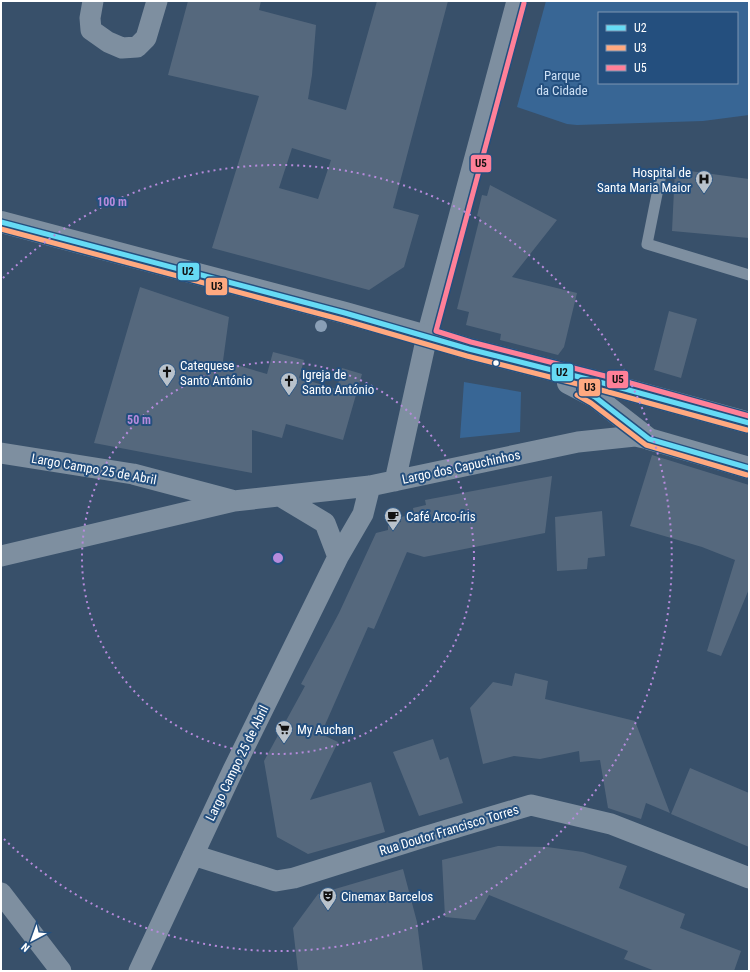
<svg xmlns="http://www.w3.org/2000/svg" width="750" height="972" viewBox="0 0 750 972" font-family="'Roboto Condensed',sans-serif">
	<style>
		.green { fill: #386695; fill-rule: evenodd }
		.building { fill: #55687d; fill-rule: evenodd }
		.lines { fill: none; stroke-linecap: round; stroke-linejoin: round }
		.service { stroke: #7e8fa0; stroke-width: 11 }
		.minor { stroke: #7e8fa0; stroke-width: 21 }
		.tertiary { stroke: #7e8fa0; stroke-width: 22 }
		.bus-1-casing { stroke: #244f7e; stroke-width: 8 }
		.bus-2-casing { stroke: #244f7e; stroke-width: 8 }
		.bus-3-casing { stroke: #244f7e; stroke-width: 8 }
		.bus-1 { stroke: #66dbf5; stroke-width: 5 }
		.bus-2 { stroke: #ffa980; stroke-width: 5 }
		.bus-3 { stroke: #ff8098; stroke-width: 5 }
		.tree { fill: #8a9fb6 }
		.ring { fill: none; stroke: #b68bdc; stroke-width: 2; stroke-dasharray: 2 4 }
		.bus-dot { fill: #fff; stroke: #244f7e; stroke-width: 1.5 }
		.labels { text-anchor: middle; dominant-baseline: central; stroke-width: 4; stroke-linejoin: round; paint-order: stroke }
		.park-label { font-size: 13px; fill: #cde0f5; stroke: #244f7e }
		.poi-label { font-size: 13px; fill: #fff; stroke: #244f7e; text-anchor: start }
		.street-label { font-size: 13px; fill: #fff; stroke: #244f7e }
		.centre { fill: #b68bdc; stroke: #244f7e; stroke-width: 2 }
		.ring-label { font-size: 12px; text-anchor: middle; font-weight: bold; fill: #b68bdc; stroke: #244f7e; stroke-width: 4; stroke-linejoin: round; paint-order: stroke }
		.line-badge { stroke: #244f7e; stroke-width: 1.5 }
		.pale-badge-label { font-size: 11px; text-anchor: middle; font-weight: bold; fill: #111 }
	</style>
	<rect width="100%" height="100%" fill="#38506a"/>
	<path class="green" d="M 546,1 L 749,1 L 749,115 L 703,121 L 577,125 L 567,124 L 517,107 ZM 599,13 L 737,13 L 737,83 L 599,83 Z
		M 464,382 L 521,392 L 520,432 L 460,438 Z"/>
	<path class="building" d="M 188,1 L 261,1 L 259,10 L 316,25 L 312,75 L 308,99 L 346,110 L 377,1 L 448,1 L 393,208 L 419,215 L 404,267 L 369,290 L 212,248 L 259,96 L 168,75 ZM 292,148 L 331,160 L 318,199 L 279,188 Z
		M 675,169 L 749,179 L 749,238 L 672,231 Z
		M 490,185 L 557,220 L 512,277 L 577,293 L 564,347 L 558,355 L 500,340 L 501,334 L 466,325 L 469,312 L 457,309 L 480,217 L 477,216 L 482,195 L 487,196 Z
		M 140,287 L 229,317 L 223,361 L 267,374 L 273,352 L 304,360 L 299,378 L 337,389 L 342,368 L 362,374 L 343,440 L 286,424 L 282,438 L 252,430 L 252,473 L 94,443 Z
		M 669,311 L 697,319 L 681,378 L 654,370 Z
		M 652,455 L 749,485 L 749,589 L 721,656 L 707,651 L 735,560 L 702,547 L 630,526 Z
		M 552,476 L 545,533 L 424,557 L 407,552 L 374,629 L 368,627 L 321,734 L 338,742 L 310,800 L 371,782 L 385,832 L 308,854 L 277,837 L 264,761 L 305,686 L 301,684 L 339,613 L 376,533 L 388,530 L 388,526 L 401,522 L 401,517 L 414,514 L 413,508 L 426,505 L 425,500 Z
		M 602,511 L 605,556 L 588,558 L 587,569 L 557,571 L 555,517 Z
		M 515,673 L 548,681 L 545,699 L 635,721 L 670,813 L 646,803 L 641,819 L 608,808 L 600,760 L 580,762 L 579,751 L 540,759 L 514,756 L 483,764 L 470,708 L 493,682 L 512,686 Z
		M 433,739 L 440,760 L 448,757 L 463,803 L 419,816 L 393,752 Z
		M 690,768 L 749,793 L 749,847 L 671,814 Z
		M 498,846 L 547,847 L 583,852 L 627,866 L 619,888 L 685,914 L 680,928 L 741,951 L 734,971 L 655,971 L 624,959 L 628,951 L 489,895 L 475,920 L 445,917 L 442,860 Z
		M 403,869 L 417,922 L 423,971 L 298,971 L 293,928 L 318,894 Z"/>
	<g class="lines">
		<path class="service" d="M 660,179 L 647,244 L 749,275"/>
		<path class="minor" d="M 93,1 L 90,18 L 91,30 L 108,42 L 122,48 L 137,47 L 146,38 L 157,1
			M 1,453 L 133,474 L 231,500
			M 395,481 L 427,336 L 517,1
			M 280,496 L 325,523 L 338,557
			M 1,556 L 234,501 L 370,486 L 578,442 L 635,436 L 649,439
			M 193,855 L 276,881 L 294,878 L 424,837 L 531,805 L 611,824 L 749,878
			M 1,893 L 61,971
			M 139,971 L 233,770 L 338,557 L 363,514 L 370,486"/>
		<path class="tertiary" d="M 1,222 L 345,313 L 427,336 L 469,349 L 603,383 L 749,423
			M 568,383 L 595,397 L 649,439 L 749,468"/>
		<g class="bus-1-casing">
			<path id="bus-1" d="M 1,222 L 345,313 L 469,349 L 603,383 L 749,423
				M 580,389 L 595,397 L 649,439 L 749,468"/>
		</g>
		<g class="bus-2-casing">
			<path id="bus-2" d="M 1,229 L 343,320 L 467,356 L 601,390 L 747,430
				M 577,395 L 591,403 L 646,445 L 747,475"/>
		</g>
		<g class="bus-3-casing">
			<path id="bus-3" d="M 524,3 L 436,331 L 471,342 L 605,376 L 749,416"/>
		</g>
		<use href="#bus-1" class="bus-1"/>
		<use href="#bus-2" class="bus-2"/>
		<use href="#bus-3" class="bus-3"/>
	</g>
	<circle class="tree" cx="321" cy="326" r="6"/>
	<g class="ring">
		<circle cx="278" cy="558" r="196"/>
		<path d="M3 278A393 393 0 1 1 3 838"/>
	</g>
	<defs>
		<g id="hospital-pin" transform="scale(0.9)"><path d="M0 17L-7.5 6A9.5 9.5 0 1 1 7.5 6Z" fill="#b9c2cb" stroke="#244f7e"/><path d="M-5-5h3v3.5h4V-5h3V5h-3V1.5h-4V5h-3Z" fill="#111"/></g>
		<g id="church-pin" transform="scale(0.9)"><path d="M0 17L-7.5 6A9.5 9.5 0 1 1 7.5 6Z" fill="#b9c2cb" stroke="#244f7e"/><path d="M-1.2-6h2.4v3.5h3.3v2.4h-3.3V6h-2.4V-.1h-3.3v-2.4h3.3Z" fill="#111"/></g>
		<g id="cafe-pin" transform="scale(0.9)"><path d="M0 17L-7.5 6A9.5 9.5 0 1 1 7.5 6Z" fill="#b9c2cb" stroke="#244f7e"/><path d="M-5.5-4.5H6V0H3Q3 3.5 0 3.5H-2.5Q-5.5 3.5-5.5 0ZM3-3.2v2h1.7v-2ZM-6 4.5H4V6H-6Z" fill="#111"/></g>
		<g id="supermarket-pin" transform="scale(0.9)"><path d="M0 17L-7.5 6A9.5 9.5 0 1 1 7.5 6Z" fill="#b9c2cb" stroke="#244f7e"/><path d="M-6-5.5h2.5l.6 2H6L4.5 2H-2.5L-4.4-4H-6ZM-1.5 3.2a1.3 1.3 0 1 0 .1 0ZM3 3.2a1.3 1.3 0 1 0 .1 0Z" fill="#111"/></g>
		<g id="theatre-pin" transform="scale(0.9)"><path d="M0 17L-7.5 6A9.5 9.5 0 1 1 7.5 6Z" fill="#b9c2cb" stroke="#244f7e"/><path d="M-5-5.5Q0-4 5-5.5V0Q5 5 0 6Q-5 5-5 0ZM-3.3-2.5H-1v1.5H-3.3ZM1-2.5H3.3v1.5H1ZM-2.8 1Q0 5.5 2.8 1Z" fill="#111"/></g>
	</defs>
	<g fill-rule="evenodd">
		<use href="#hospital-pin" x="704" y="179"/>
		<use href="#church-pin" x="167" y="372"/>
		<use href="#church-pin" x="289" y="381"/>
		<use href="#cafe-pin" x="393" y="516"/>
		<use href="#supermarket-pin" x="284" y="729"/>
		<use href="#theatre-pin" x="328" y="896"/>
	</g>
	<circle class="bus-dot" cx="496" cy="363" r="3.5"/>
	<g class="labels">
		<g class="park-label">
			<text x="562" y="75">Parque<tspan x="562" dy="15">da Cidade</tspan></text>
		</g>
		<g class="poi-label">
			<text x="691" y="172" text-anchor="end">Hospital de<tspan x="691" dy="15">Santa Maria Maior</tspan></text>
			<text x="180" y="365">Catequese<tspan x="180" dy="15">Santo António</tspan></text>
			<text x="302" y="374">Igreja de<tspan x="302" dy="15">Santo António</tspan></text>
			<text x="406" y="516">Café Arco-íris</text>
			<text x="297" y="729">My Auchan</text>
			<text x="341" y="896">Cinemax Barcelos</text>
		</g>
		<g class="street-label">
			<text transform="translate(461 467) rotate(-12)">Largo dos Capuchinhos</text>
			<text transform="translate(94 469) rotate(10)">Largo Campo 25 de Abril</text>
			<text transform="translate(237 763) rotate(-64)">Largo Campo 25 de Abril</text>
			<text transform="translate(449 830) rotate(-17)">Rua Doutor Francisco Torres</text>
		</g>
	</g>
	<circle cx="278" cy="558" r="6" class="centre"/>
	<g class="ring-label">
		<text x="112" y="206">100 m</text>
		<text x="139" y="424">50 m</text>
	</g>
	<g class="line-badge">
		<rect x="470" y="154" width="22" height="19" rx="4" fill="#ff8098"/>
		<rect x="177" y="262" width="23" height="19" rx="4" fill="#66dbf5"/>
		<rect x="205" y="277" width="23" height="19" rx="4" fill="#ffa980"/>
		<rect x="551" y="363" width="23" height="19" rx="4" fill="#66dbf5"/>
		<rect x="606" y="370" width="23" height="19" rx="4" fill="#ff8098"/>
		<rect x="578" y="378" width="23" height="19" rx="4" fill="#ffa980"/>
	</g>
	<g class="pale-badge-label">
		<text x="481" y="167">U5</text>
		<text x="188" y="275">U2</text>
		<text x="217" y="290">U3</text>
		<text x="562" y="376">U2</text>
		<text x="618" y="383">U5</text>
		<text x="590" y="391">U3</text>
	</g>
	<rect width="750" height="972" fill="none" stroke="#ffffff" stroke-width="4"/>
	<rect x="598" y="12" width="140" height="72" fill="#244f7e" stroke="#7c95b2"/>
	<rect x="606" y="25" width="20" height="6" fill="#66dbf5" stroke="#7c95b2"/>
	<text x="634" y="32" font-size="12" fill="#ffffff">U2</text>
	<rect x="606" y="45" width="20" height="6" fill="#ffa980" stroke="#7c95b2"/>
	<text x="634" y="52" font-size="12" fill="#ffffff">U3</text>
	<rect x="606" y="65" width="20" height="6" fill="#ff8098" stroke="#7c95b2"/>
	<text x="634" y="72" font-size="12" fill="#ffffff">U5</text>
	<g transform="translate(32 940) rotate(221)" stroke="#244f7e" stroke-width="3" paint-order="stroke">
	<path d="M0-3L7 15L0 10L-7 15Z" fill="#ffffff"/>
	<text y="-6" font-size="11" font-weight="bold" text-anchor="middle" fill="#ffffff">N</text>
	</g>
</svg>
